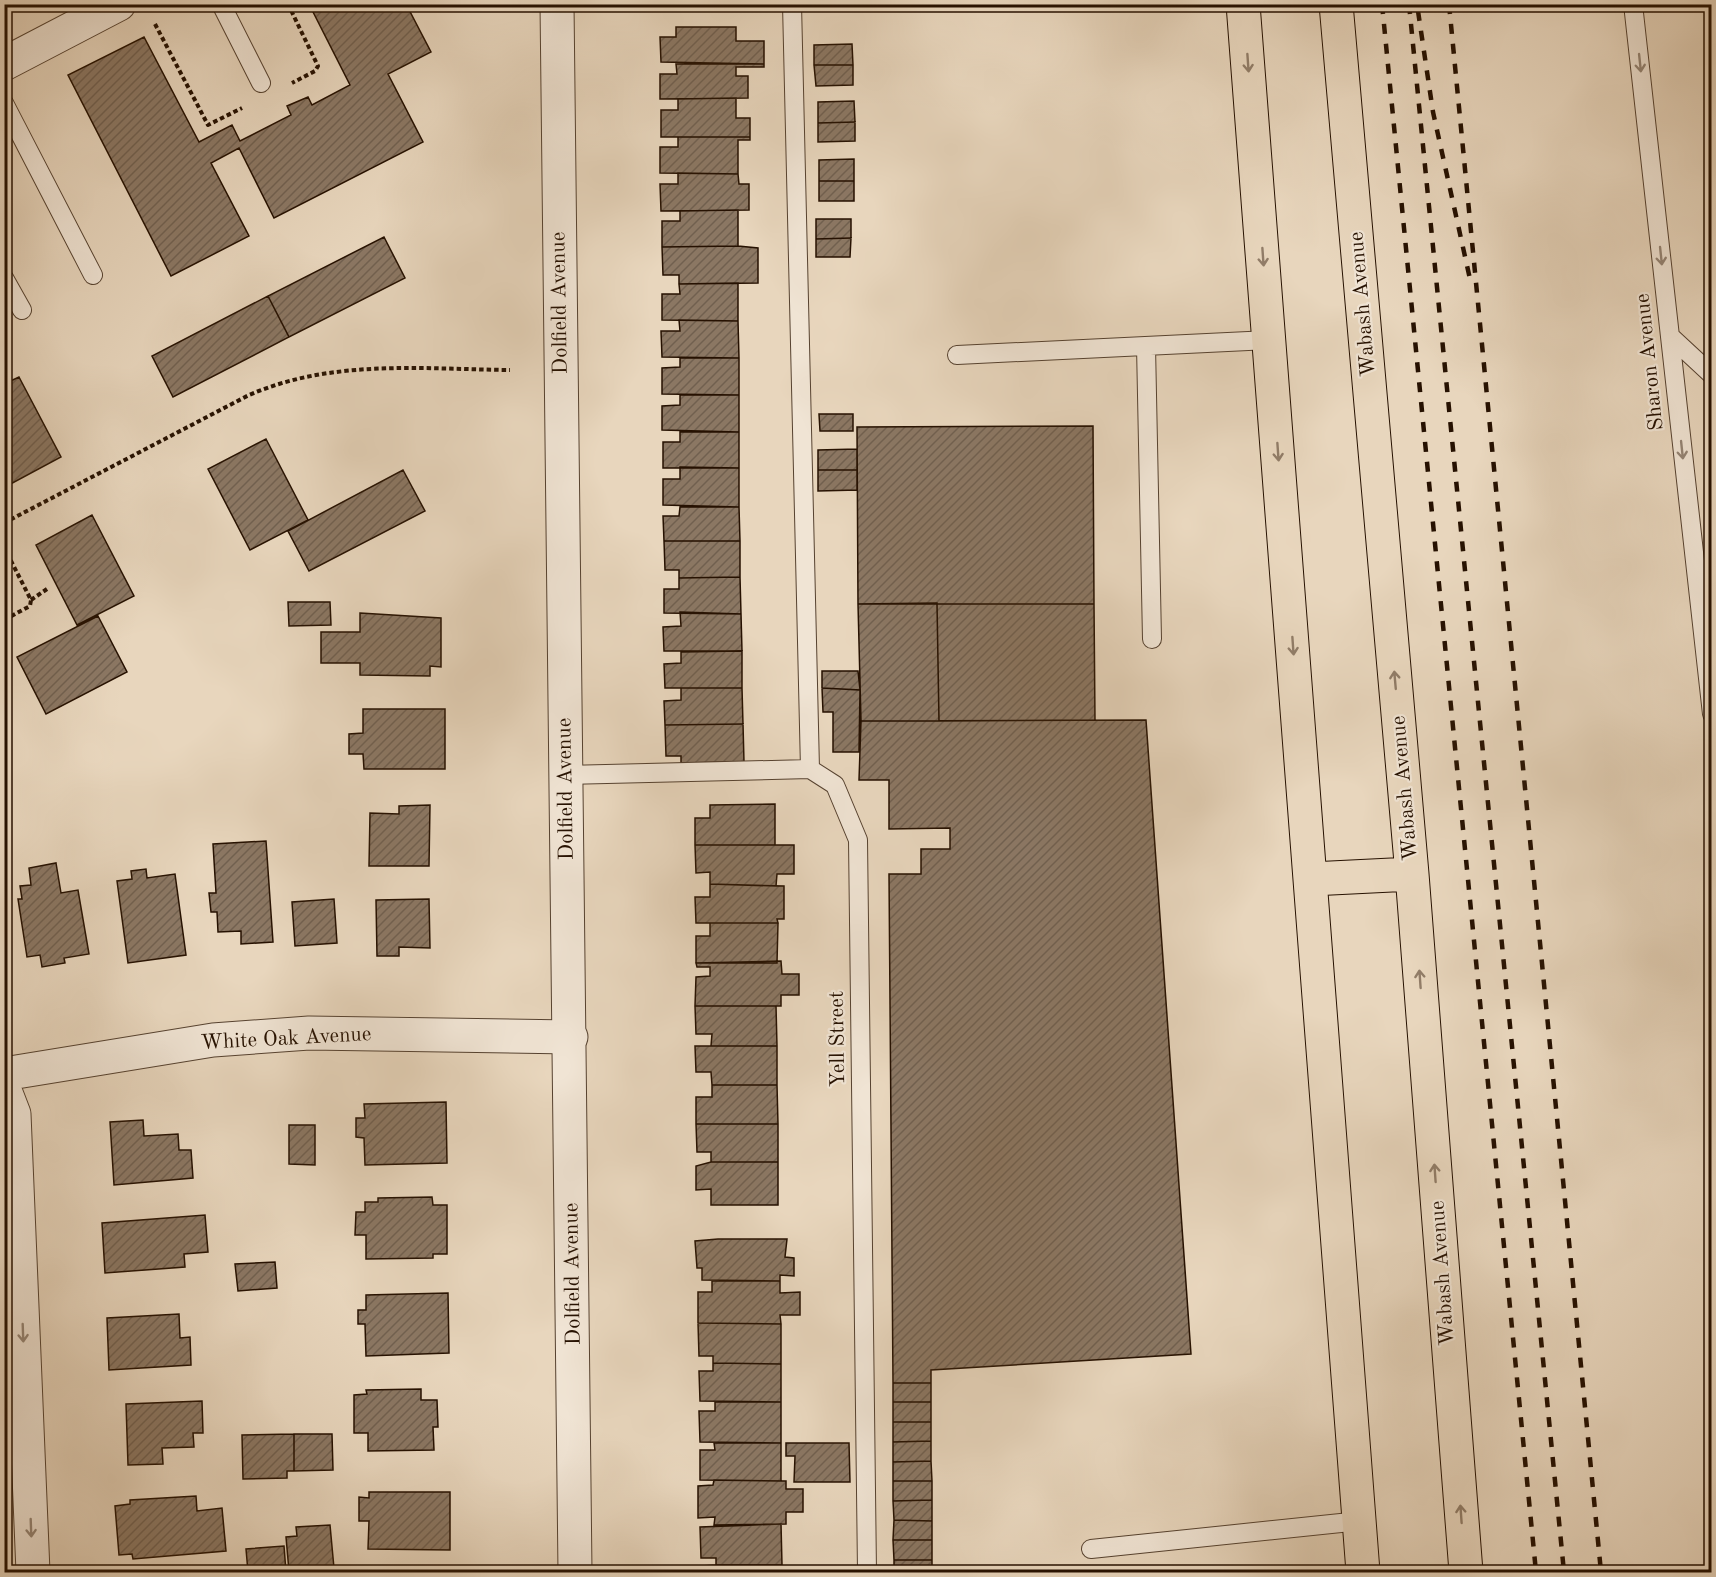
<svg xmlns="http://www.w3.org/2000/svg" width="1716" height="1577" viewBox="0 0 1716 1577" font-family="'Old Standard TT',serif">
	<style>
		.building { fill: url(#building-hatch); stroke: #261101; stroke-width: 1.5 }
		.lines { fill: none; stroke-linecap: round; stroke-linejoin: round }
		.service-casing { stroke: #564230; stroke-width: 20 }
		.minor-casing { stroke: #564230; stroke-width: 35 }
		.tertiary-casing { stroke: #564230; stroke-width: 35 }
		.primary-casing { stroke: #261101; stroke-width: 35 }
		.path { stroke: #261101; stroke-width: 4; stroke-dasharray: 4.5 3; stroke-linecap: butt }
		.service { stroke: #f0e4d4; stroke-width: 18 }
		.minor { stroke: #f0e4d4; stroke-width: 33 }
		.tertiary { stroke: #f0e4d4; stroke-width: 33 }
		.primary { stroke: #e8d6bd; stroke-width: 33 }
		.rail { stroke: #261101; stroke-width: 4.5; stroke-dasharray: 10 10; stroke-linecap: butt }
		.oneway { stroke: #917d68 }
		.oneway2 { stroke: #958575 }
		.labels { text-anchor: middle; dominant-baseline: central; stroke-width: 4.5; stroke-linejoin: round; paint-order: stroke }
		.street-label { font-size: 21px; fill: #261101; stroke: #f0e4d4 }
	</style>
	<defs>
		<pattern id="building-hatch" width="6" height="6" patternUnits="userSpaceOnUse" patternTransform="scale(1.5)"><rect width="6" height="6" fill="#8b7763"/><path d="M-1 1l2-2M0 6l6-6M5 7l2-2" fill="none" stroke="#71604f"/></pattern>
	</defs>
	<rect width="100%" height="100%" fill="#e8d6bd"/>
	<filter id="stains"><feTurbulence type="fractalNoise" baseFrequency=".00333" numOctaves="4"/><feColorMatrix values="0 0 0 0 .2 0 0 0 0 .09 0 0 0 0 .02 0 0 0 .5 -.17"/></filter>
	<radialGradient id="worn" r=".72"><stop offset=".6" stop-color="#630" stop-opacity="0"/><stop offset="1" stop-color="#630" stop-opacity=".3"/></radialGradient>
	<path class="building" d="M 309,4 L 406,4 L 431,52 L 388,74 L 423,142 L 274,218 L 239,148 L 211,163 L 249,236 L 171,276 L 68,75 L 144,37 L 199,142 L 232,125 L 240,141 L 291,115 L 287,106 L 308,97 L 312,105 L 350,85 Z
		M 676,27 L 736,27 L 736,41 L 764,41 L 764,64 L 661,62 L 660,37 L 676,37 Z
		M 852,44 L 853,65 L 814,65 L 814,45 Z
		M 676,64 L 764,64 L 764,67 L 736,67 L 736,76 L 748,76 L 748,98 L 660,99 L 660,74 L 677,74 Z
		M 814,65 L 853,65 L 853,85 L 816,86 Z
		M 736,98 L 736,118 L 750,118 L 750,137 L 661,137 L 661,110 L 678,110 L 678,99 Z
		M 854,101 L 855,122 L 818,123 L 818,102 Z
		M 855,122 L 855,141 L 818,142 L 818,123 Z
		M 678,137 L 750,137 L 750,140 L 738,140 L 738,174 L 660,173 L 660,147 L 678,147 Z
		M 854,159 L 854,181 L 819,181 L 819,160 Z
		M 678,173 L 738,174 L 739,184 L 749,184 L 749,210 L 661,211 L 660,184 L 678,184 Z
		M 819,181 L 854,181 L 854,201 L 819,201 Z
		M 738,210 L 738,246 L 662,247 L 662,221 L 680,221 L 680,211 Z
		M 816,219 L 851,219 L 851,238 L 816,239 Z
		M 384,237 L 405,278 L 289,337 L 268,296 Z
		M 851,238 L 850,257 L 816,257 L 816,239 Z
		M 738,246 L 758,248 L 758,283 L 679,284 L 679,275 L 663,275 L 662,247 Z
		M 738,283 L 738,321 L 662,320 L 662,294 L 680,294 L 679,284 Z
		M 268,296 L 289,337 L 173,397 L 152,356 Z
		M 679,320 L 738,321 L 739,358 L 662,357 L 661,331 L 680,331 Z
		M 680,358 L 739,358 L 739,395 L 662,394 L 662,368 L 680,367 Z
		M 19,377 L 61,457 L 5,487 L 4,384 Z
		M 680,395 L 739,395 L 739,432 L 662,430 L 662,406 L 680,405 Z
		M 819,414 L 853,414 L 853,431 L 820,431 Z
		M 1093,426 L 1094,604 L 858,604 L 857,427 Z
		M 680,432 L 739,432 L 739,468 L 663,468 L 663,442 L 680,442 Z
		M 266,439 L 308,520 L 250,550 L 208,469 Z
		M 857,449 L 857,470 L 818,470 L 818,450 Z
		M 680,467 L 739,468 L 739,507 L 663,505 L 663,479 L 680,479 Z
		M 403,470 L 425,511 L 309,571 L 288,531 Z
		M 818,470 L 857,470 L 857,490 L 818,491 Z
		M 680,507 L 739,507 L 740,541 L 664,541 L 663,516 L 679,516 Z
		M 92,515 L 134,596 L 77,625 L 36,545 Z
		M 664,541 L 740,541 L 740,577 L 679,578 L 679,570 L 665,570 Z
		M 740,577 L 741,614 L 664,613 L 664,589 L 679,589 L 679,578 Z
		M 288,602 L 330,602 L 331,625 L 289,626 Z
		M 937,603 L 939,721 L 861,721 L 858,604 Z
		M 937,604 L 1094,604 L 1095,720 L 939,721 Z
		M 680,612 L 741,614 L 742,651 L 664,651 L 663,627 L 681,626 Z
		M 360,613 L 441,618 L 441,667 L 430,666 L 430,676 L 360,675 L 360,663 L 321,663 L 321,632 L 360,632 Z
		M 98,616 L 127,672 L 46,714 L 17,657 Z
		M 742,651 L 742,688 L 665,688 L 664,664 L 681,663 L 681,652 Z
		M 822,671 L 858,671 L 860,690 L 822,688 Z
		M 681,688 L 742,688 L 743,724 L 665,725 L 664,701 L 681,700 Z
		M 822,688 L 860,690 L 859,752 L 833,752 L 833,712 L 823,712 Z
		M 363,709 L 445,709 L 445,769 L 364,769 L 363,754 L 349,754 L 349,734 L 363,733 Z
		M 1146,720 L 1191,1354 L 931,1370 L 931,1383 L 893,1383 L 889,874 L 921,874 L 921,849 L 950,849 L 950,828 L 889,829 L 889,780 L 859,780 L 861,721 Z
		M 743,724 L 744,762 L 681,763 L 681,756 L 666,756 L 665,725 Z
		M 775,804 L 775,845 L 695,845 L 695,818 L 710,818 L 710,805 Z
		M 430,805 L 429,866 L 369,866 L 370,813 L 399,814 L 399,806 Z
		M 266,841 L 273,942 L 241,944 L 241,931 L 218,932 L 217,912 L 211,912 L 209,893 L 216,893 L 213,844 Z
		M 695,845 L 794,845 L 794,874 L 777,874 L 776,886 L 710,884 L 710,872 L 696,873 Z
		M 56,863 L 61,893 L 78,890 L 89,954 L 64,958 L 65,963 L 42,967 L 40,955 L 27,957 L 18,899 L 22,899 L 20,886 L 31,885 L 29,868 Z
		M 146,869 L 147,878 L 175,874 L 186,955 L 128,963 L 117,881 L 132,879 L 131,871 Z
		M 710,884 L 784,886 L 784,919 L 777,919 L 778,923 L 696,923 L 695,897 L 710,897 Z
		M 334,899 L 337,943 L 295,946 L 292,902 Z
		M 429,899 L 430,948 L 399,947 L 399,956 L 377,956 L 376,900 Z
		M 710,923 L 778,923 L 777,963 L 696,963 L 696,936 L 710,936 Z
		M 781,961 L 782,974 L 799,974 L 799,995 L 781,995 L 781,1006 L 695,1006 L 696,977 L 710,976 L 710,967 L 697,967 L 696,963 Z
		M 695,1006 L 776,1006 L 777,1046 L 711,1046 L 712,1034 L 696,1034 Z
		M 695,1046 L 777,1046 L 777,1085 L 712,1085 L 711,1072 L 696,1072 Z
		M 712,1085 L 777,1085 L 778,1124 L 696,1124 L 696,1097 L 712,1097 Z
		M 446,1102 L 447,1163 L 365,1165 L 364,1138 L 356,1137 L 356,1118 L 365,1118 L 364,1104 Z
		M 143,1120 L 144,1136 L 178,1134 L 179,1150 L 191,1150 L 193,1178 L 114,1185 L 110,1122 Z
		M 696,1124 L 778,1124 L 778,1162 L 711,1162 L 711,1152 L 697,1152 Z
		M 289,1125 L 315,1125 L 315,1165 L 289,1164 Z
		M 711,1162 L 778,1162 L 778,1205 L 711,1205 L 711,1189 L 696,1190 L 696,1166 Z
		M 432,1197 L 433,1205 L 447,1205 L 447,1254 L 433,1254 L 433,1258 L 366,1259 L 366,1235 L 355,1235 L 356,1212 L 365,1212 L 365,1202 L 378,1202 L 378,1198 Z
		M 205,1215 L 208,1252 L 184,1254 L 185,1267 L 105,1273 L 102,1223 Z
		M 718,1239 L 787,1239 L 785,1257 L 794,1258 L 794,1276 L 780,1275 L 780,1281 L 702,1280 L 702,1268 L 697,1268 L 695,1241 Z
		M 275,1262 L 277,1288 L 238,1291 L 235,1264 Z
		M 712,1281 L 780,1281 L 780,1293 L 800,1292 L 800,1315 L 780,1315 L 781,1324 L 698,1323 L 698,1292 L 712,1292 Z
		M 448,1293 L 449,1353 L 366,1356 L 365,1324 L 358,1324 L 358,1310 L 366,1310 L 366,1295 Z
		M 179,1314 L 180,1338 L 190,1337 L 191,1365 L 109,1370 L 107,1318 Z
		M 698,1323 L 781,1324 L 781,1364 L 713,1363 L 713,1356 L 699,1356 Z
		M 713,1363 L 781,1364 L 781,1402 L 700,1401 L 699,1371 L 713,1371 Z
		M 893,1383 L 931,1383 L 931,1402 L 893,1402 Z
		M 421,1389 L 421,1400 L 437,1400 L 438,1427 L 433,1427 L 434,1450 L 368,1451 L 368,1433 L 354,1433 L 354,1395 L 367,1394 L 366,1390 Z
		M 202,1401 L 203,1433 L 193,1433 L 194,1447 L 162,1448 L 163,1464 L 128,1465 L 126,1404 Z
		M 715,1402 L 781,1402 L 781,1443 L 700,1442 L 699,1411 L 715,1411 Z
		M 893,1402 L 931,1402 L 931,1422 L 893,1422 Z
		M 893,1422 L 931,1422 L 931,1441 L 893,1442 Z
		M 294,1434 L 332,1434 L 333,1470 L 294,1471 Z
		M 294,1434 L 294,1471 L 287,1471 L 287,1478 L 243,1479 L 242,1435 Z
		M 931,1441 L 931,1461 L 893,1462 L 893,1442 Z
		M 714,1443 L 781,1443 L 781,1481 L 700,1480 L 700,1450 L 715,1450 Z
		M 786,1443 L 849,1443 L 850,1482 L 794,1482 L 795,1456 L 786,1456 Z
		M 931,1461 L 932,1481 L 893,1481 L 893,1462 Z
		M 714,1480 L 786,1481 L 786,1489 L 803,1489 L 803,1512 L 786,1512 L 786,1524 L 714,1525 L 715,1517 L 698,1518 L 698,1486 L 713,1485 Z
		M 893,1481 L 932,1481 L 932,1500 L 893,1501 Z
		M 369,1492 L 450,1492 L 450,1550 L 368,1549 L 369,1521 L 359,1521 L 359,1497 L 369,1498 Z
		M 196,1496 L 197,1511 L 222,1508 L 226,1551 L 133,1559 L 132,1554 L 119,1555 L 115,1506 L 130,1504 L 130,1500 Z
		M 932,1500 L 932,1521 L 894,1520 L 893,1501 Z
		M 894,1520 L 932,1521 L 932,1540 L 893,1540 Z
		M 781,1524 L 782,1565 L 716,1565 L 716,1558 L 701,1558 L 700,1527 Z
		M 330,1525 L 334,1568 L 289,1571 L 286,1537 L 297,1536 L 296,1527 Z
		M 893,1540 L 932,1540 L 932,1560 L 894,1560 Z
		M 284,1546 L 286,1572 L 248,1572 L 246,1549 Z
		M 894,1560 L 932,1560 L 932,1572 L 894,1572 Z
		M 716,1565 L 782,1565 L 782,1572 L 702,1572 L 702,1566 Z"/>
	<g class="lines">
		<g class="service-casing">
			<path id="service" d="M 221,4 L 261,83
				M 792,4 L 810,769
				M 1633,4 L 1712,714
				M 4,103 L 93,275
				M 4,278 L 22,310
				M 1670,336 L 1712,375
				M 1146,346 L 1152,639
				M 957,355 L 1269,340
				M 565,775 L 810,769 L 835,785 L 858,840 L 867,1572
				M 1091,1549 L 1360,1521"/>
		</g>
		<g class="minor-casing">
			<path id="minor" d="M 4,64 L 119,4
				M 4,1074 L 213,1040 L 309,1033 L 571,1037
				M 4,1088 L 14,1114 L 33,1572"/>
		</g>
		<g class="tertiary-casing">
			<path id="tertiary" d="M 557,4 L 575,1572"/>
		</g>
		<g class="primary-casing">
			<path id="primary" d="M 1243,4 L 1363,1572
				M 1336,4 L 1412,874 L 1466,1572
				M 1311,879 L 1412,874"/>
		</g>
		<path class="path" d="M 288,4 L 318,66 L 315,71 L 292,83
			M 155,24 L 208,125 L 242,108
			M 4,523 L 249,395 C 332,359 421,369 510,370
			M 4,547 L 31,600 L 30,606 L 4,620
			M 31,600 L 47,589"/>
		<use href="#service" class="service"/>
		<use href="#minor" class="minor"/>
		<use href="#tertiary" class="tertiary"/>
		<use href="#primary" class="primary"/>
		<path class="rail" d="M 1382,4 L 1536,1572
			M 1409,4 L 1564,1572
			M 1449,4 L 1601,1572
			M 1418,11 L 1433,112 L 1470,279"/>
	</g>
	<defs><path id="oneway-shaft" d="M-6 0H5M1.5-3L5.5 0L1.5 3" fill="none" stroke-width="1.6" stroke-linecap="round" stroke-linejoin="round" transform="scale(1.5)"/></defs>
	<g class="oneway">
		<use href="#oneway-shaft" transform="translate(1248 63) rotate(86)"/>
		<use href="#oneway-shaft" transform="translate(1263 257) rotate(86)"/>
		<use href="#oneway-shaft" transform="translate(1278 452) rotate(86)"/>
		<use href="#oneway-shaft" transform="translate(1293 646) rotate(86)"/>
		<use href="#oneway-shaft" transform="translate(1395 680) rotate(-95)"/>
		<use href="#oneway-shaft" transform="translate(1420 979) rotate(-94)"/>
		<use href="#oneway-shaft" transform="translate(1435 1173) rotate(-94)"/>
		<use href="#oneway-shaft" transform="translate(1461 1514) rotate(-94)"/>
	</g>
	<g class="oneway2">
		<use href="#oneway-shaft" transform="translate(1640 63) rotate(84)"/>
		<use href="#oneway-shaft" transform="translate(1661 256) rotate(84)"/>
		<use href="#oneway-shaft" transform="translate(1682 450) rotate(84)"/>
		<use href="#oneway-shaft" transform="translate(23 1333) rotate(88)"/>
		<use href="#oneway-shaft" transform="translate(31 1528) rotate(88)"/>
	</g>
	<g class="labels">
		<g class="street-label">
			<text transform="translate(560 303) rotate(-91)">Dolfield Avenue</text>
			<text transform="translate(1363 304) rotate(-95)">Wabash Avenue</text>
			<text transform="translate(1650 362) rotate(-96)">Sharon Avenue</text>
			<text transform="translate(1405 788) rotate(-95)">Wabash Avenue</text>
			<text transform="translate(566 789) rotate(-91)">Dolfield Avenue</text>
			<text transform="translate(286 1039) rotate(-3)">White Oak Avenue</text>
			<text transform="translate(838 1039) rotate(-91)">Yell Street</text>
			<text transform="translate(1443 1273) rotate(-94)">Wabash Avenue</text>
			<text transform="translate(573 1274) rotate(-91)">Dolfield Avenue</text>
		</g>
	</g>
	<rect width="1716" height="1577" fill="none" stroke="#e8d6bd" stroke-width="24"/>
	<rect x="6" y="6" width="1704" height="1565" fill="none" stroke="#261101" stroke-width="3"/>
	<rect x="12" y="12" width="1692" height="1553" fill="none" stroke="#261101" stroke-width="1.5"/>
	<rect width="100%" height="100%" filter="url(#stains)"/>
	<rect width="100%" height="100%" fill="url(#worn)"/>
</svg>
